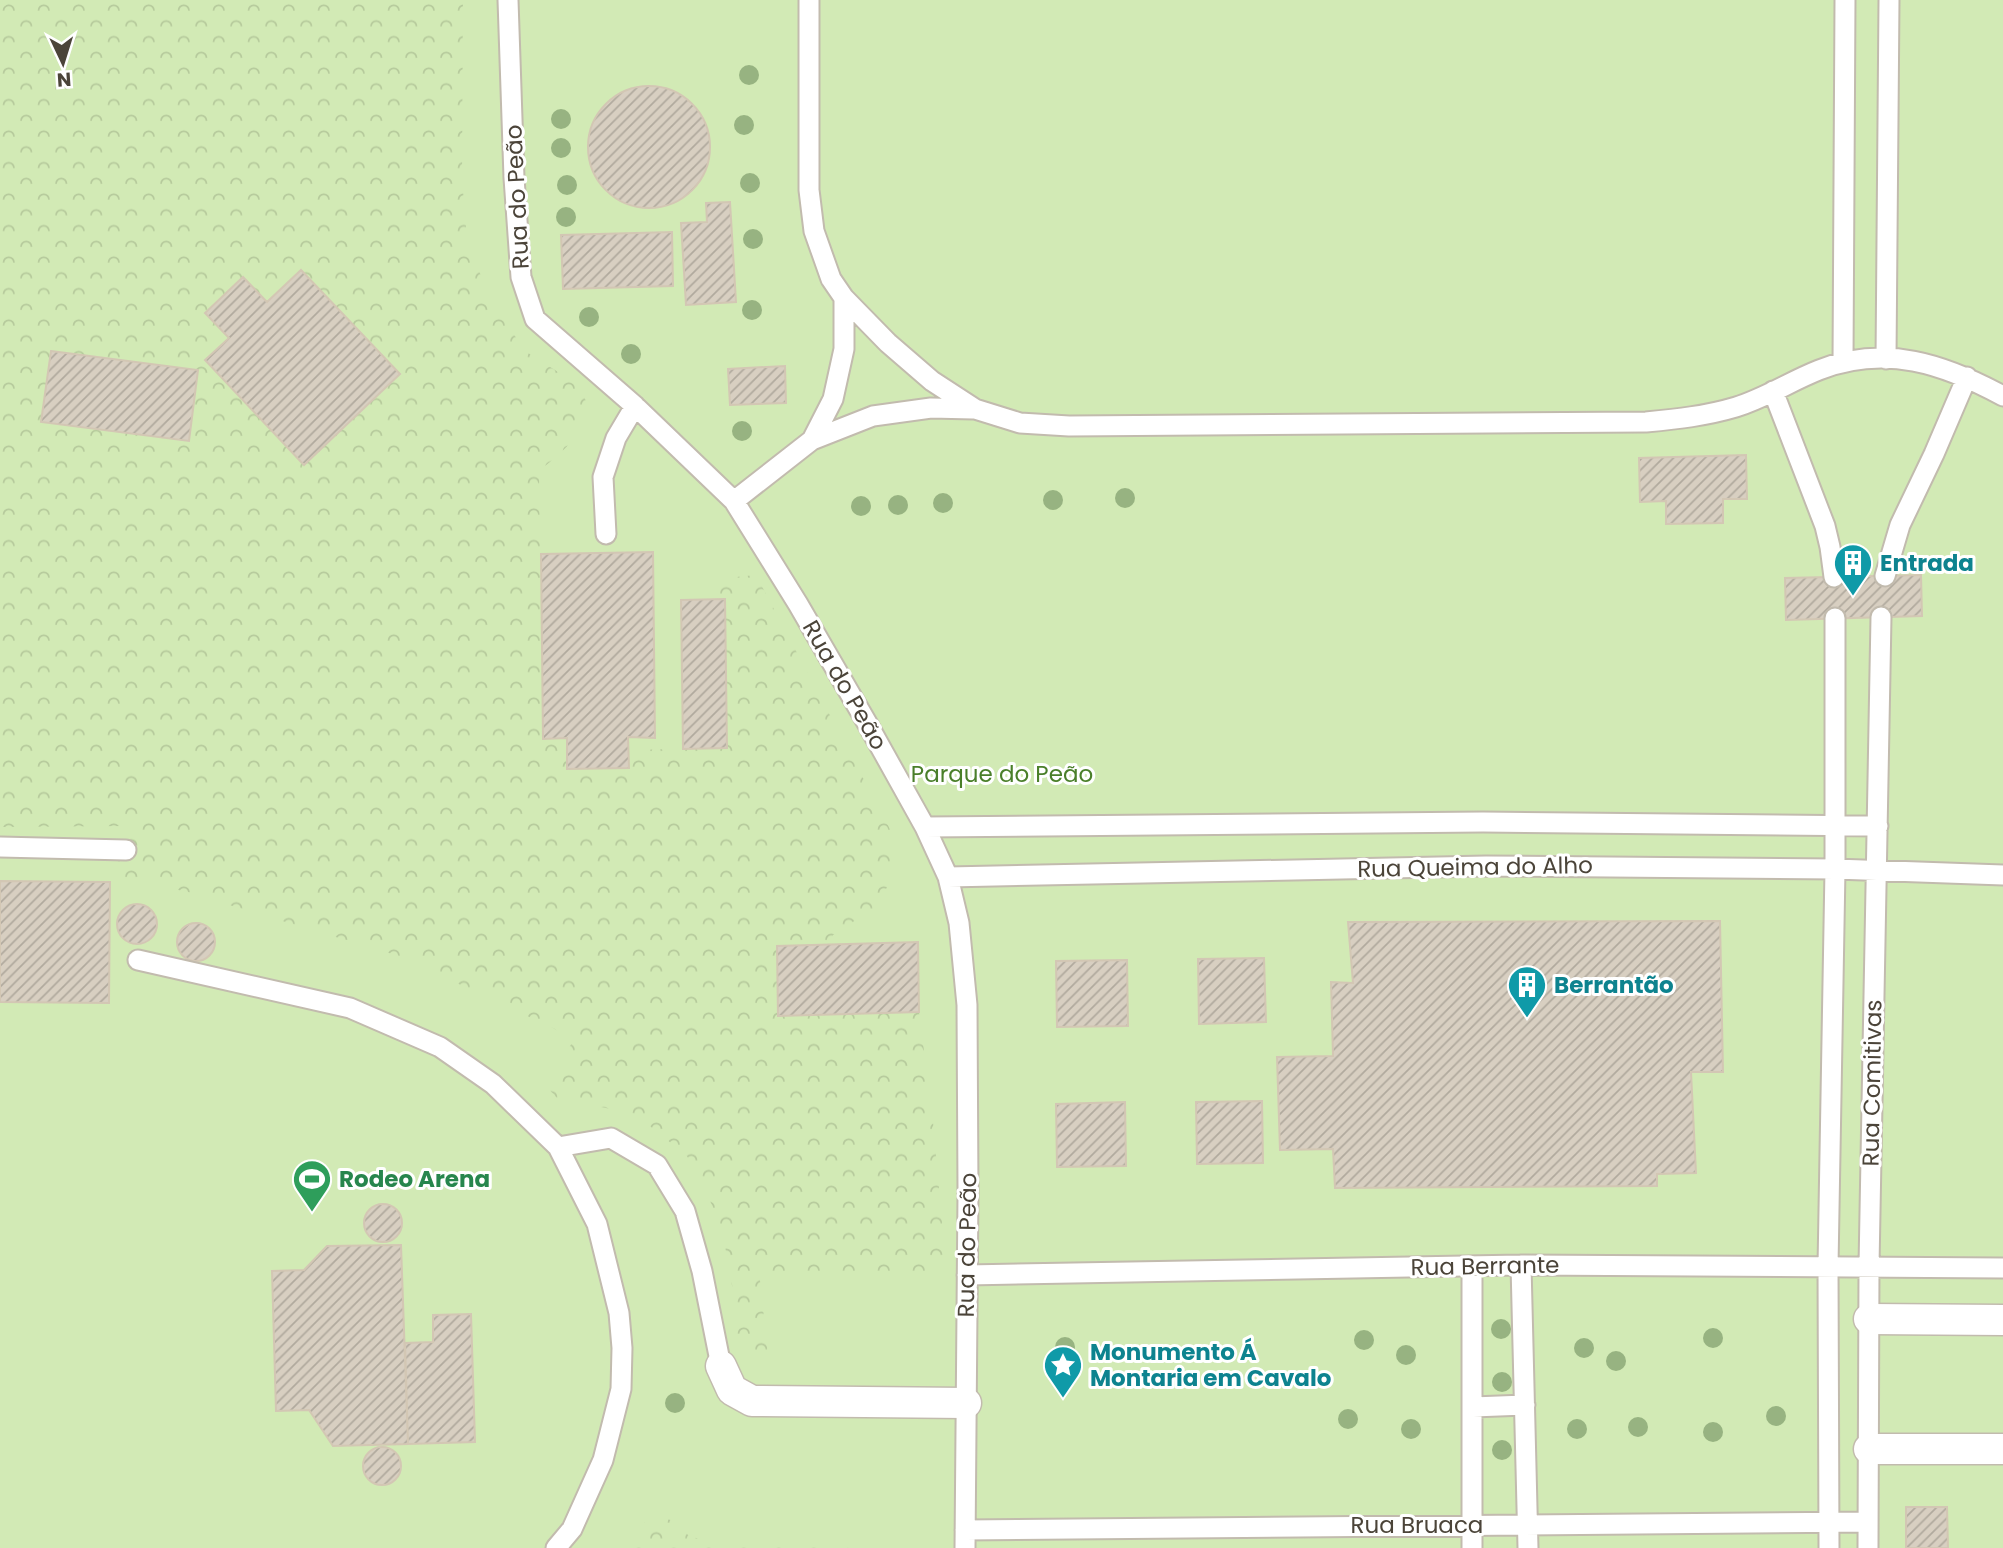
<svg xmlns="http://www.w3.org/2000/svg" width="2003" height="1548" viewBox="0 0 2003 1548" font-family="Poppins,sans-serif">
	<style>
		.green { fill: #d2eab5 }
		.forest { fill: url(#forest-crowns); fill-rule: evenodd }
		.building { fill: url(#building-hatch); stroke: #d3c7b4; stroke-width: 2 }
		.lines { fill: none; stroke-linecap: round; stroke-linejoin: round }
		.service-casing { stroke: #c2bbae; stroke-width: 23 }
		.pedestrian-casing { stroke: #c2bbae; stroke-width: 33 }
		.service { stroke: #fff; stroke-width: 19 }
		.pedestrian { stroke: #fff; stroke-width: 30 }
		.tree { fill: #97b381 }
		.labels { text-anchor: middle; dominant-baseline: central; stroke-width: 6; stroke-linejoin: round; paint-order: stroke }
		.street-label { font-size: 23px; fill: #4b4439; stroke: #fff }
		.culture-label { font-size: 23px; font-weight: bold; fill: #0d838f; stroke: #fff; text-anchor: start }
		.park-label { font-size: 23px; fill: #4a7f2a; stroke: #fff }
		.leisure-label { font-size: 23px; font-weight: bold; fill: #27864d; stroke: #fff; text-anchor: start }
	</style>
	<defs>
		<pattern id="forest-crowns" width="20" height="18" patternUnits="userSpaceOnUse" patternTransform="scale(1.75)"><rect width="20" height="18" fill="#d2eab5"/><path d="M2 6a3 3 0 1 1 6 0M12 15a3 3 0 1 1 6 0" fill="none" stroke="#b6ca9c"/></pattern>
		<pattern id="building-hatch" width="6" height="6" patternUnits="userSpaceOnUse" patternTransform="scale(1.75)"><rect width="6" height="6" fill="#d8cfc1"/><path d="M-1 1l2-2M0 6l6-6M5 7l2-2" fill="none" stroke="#b1aa9e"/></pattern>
	</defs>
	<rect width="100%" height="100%" fill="#f6f3ec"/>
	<path class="green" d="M 0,0 L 2003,0 L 2003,1548 L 0,1548 Z"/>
	<path class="forest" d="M 12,0 L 463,0 L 462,179 L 467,239 L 489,297 L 525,351 L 580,386 L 589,409 C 578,439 564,451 539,471 L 543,738 L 567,738 L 629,767 L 628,750 L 727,748 L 725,599 L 715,599 L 715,579 L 756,575 L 892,833 L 895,872 L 877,906 L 833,935 L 830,945 L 777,947 L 778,1015 L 919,1012 L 933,1122 L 947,1278 L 759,1271 L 768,1356 L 739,1353 L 733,1291 L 725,1246 L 711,1203 L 687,1156 L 635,1114 L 596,1106 L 564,1106 L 546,1086 L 573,1041 L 553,1028 L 399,956 L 216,901 C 182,887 147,885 110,882 L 109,865 L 111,858 L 126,850 L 126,826 L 0,827 L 0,10 ZM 301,270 L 400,374 L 304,465 L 205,361 L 229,338 L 205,313 L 243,277 L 267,302 ZM 51,351 L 198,370 L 189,441 L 41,422 Z
		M 660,1517 L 674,1521 L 690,1537 L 727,1543 L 833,1543 L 849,1548 L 629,1548 L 644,1523 Z"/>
	<path class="building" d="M588 147a61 61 0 1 1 122 0a61 61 0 1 1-122 0Z
		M 730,202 L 736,302 L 686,305 L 681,223 L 707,222 L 706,203 Z
		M 672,232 L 673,286 L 563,289 L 561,235 Z
		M 301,270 L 400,374 L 304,465 L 205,360 L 229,338 L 205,313 L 243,277 L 267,302 Z
		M 51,351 L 198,370 L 189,441 L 41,422 Z
		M 785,366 L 786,403 L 730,405 L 728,369 Z
		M 1746,455 L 1747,499 L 1723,499 L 1723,523 L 1666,524 L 1666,501 L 1640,502 L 1639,458 Z
		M 653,552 L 655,738 L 628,737 L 629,768 L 567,769 L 567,738 L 543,739 L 541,554 Z
		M 1921,575 L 1922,616 L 1786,620 L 1785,578 Z
		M 725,599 L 727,748 L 683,749 L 681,600 Z
		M 0,881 L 110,882 L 109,1003 L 0,1002 Z
		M117 924a20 20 0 1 1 40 0a20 20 0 1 1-40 0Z
		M 1720,921 L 1723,1072 L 1691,1072 L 1696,1173 L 1657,1174 L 1657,1186 L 1335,1188 L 1333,1149 L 1280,1150 L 1277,1057 L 1333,1056 L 1331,982 L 1353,983 L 1348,922 Z
		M177 942a19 19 0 1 1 38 0a19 19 0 1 1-38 0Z
		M 918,942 L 919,1012 L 778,1016 L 777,946 Z
		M 1264,958 L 1266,1022 L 1199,1024 L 1198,959 Z
		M 1127,960 L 1128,1026 L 1057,1027 L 1056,961 Z
		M 1262,1101 L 1263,1163 L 1197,1164 L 1196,1102 Z
		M 1125,1102 L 1126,1166 L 1057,1167 L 1056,1104 Z
		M364 1223a19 19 0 1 1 38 0a19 19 0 1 1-38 0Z
		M 401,1245 L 408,1444 L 333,1446 L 309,1410 L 276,1411 L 272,1271 L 304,1270 L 327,1246 Z
		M 471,1314 L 475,1442 L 408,1444 L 405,1343 L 433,1342 L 433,1315 Z
		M363 1466a19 19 0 1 1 38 0a19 19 0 1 1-38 0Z
		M 1906,1507 L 1947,1507 L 1948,1548 L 1906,1548 Z"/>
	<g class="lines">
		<g class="service-casing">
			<path id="service" d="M 508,0 L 514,178 L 521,277 L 535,319 L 635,406 L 734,501 L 798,604 L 867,723 L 925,827 L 948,877 L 959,923 L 967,1005 L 968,1192 L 965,1548
				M 809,0 L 809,190 L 814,231 L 831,279 L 844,298 L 888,343 L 932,381 L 975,409 L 1020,423 L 1069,426 L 1646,422 C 1677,419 1706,416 1736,407 C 1765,398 1791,381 1819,370 C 1886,344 1944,364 2003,396
				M 1886,359 L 1889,0
				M 1843,362 L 1845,0
				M 1773,391 L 1825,526 L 1830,547 L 1834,577
				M 812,440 L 873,416 L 931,408 L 973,409
				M 734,501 L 812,440 L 833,399 L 844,349 L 844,298
				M 606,534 L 603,477 L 616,438 L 635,406
				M 1885,576 L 1900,525 L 1934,454 L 1967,377
				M 925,827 L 1483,822 L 1878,826
				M 0,847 L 126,850
				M 948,877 L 1486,866 L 1835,869 L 2003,875
				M 138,960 L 350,1008 L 440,1047 L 493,1084 L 558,1147 L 597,1224 L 619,1313 L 622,1348 L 621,1389 L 603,1460 L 572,1529 L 556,1548
				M 558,1147 L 611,1138 L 657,1165 L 685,1211 L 702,1271 L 721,1366
				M 1521,1265 L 1528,1548
				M 967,1275 L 1521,1265 L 2003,1268
				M 1473,1407 L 1525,1405
				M 965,1530 L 1868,1522
				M 1472,1548 L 1472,1266
				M 1829,1548 L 1828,1266 L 1835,869 L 1835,618
				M 1868,1548 L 1869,1266 L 1881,617"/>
		</g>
		<g class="pedestrian-casing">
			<path id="pedestrian" d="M 1869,1319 L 2003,1320
				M 721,1366 L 732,1390 L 752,1401 L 966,1403
				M 1869,1449 L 2003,1449"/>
		</g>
		<use href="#service" class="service"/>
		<use href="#pedestrian" class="pedestrian"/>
	</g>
	<g class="tree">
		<circle cx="749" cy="75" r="10"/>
		<circle cx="561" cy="119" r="10"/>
		<circle cx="744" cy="125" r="10"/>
		<circle cx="561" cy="148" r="10"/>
		<circle cx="750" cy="183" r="10"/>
		<circle cx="567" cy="185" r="10"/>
		<circle cx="566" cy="217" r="10"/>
		<circle cx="753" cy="239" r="10"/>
		<circle cx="752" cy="310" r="10"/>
		<circle cx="589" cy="317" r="10"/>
		<circle cx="631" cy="354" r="10"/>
		<circle cx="742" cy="431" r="10"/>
		<circle cx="1125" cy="498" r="10"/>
		<circle cx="1053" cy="500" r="10"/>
		<circle cx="943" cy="503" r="10"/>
		<circle cx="898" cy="505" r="10"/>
		<circle cx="861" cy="506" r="10"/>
		<circle cx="1501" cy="1329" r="10"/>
		<circle cx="1713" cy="1338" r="10"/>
		<circle cx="1364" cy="1340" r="10"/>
		<circle cx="1065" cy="1347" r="10"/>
		<circle cx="1584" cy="1348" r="10"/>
		<circle cx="1406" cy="1355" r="10"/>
		<circle cx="1616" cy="1361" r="10"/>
		<circle cx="1502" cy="1382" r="10"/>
		<circle cx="675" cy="1403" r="10"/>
		<circle cx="1776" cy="1416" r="10"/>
		<circle cx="1348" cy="1419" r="10"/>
		<circle cx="1638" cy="1427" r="10"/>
		<circle cx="1411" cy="1429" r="10"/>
		<circle cx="1577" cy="1429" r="10"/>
		<circle cx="1713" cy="1432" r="10"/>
		<circle cx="1502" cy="1450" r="10"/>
	</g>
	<defs>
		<g id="building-pin" transform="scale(2.0125)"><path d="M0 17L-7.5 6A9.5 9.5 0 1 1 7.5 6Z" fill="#0f9aa8" stroke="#fff"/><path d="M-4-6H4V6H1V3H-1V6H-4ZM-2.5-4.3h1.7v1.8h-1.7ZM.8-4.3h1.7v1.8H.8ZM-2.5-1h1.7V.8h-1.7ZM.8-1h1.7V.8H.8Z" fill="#fff"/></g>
		<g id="stadium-pin" transform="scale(2.0125)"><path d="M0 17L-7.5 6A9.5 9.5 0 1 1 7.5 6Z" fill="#2e9e5b" stroke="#fff"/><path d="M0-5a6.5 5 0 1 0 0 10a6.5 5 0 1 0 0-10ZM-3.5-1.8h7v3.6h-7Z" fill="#fff"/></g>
		<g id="sight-pin" transform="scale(2.0125)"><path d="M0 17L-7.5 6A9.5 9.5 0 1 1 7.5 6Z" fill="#0f9aa8" stroke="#fff"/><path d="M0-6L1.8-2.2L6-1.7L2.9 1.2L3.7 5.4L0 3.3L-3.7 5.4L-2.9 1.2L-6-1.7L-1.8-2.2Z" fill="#fff"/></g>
	</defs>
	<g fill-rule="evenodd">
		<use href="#building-pin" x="1853" y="563"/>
		<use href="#building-pin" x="1527" y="985"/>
		<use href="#stadium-pin" x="312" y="1179"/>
		<use href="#sight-pin" x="1063" y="1365"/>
	</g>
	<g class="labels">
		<g class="street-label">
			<text transform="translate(517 197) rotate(-93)">Rua do Peão</text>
			<text transform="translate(845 685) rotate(60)">Rua do Peão</text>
			<text transform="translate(1475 867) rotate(-1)">Rua Queima do Alho</text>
			<text transform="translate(1872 1083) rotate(-89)">Rua Comitivas</text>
			<text transform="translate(967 1245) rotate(-89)">Rua do Peão</text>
			<text transform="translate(1485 1266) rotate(-1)">Rua Berrante</text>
			<text x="1417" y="1525">Rua Bruaca</text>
		</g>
		<g class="culture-label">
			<text x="1880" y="563">Entrada</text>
			<text x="1554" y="985">Berrantão</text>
			<text x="1090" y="1352">Monumento Á<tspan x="1090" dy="26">Montaria em Cavalo</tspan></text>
		</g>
		<g class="park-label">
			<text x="1002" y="774">Parque do Peão</text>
		</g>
		<g class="leisure-label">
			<text x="339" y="1179">Rodeo Arena</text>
		</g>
	</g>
	<g transform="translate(63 63) rotate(176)" stroke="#ffffff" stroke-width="5" paint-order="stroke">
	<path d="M0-5L12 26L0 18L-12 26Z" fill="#4b4439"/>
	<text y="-10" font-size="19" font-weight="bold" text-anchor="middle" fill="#4b4439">N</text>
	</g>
</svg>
